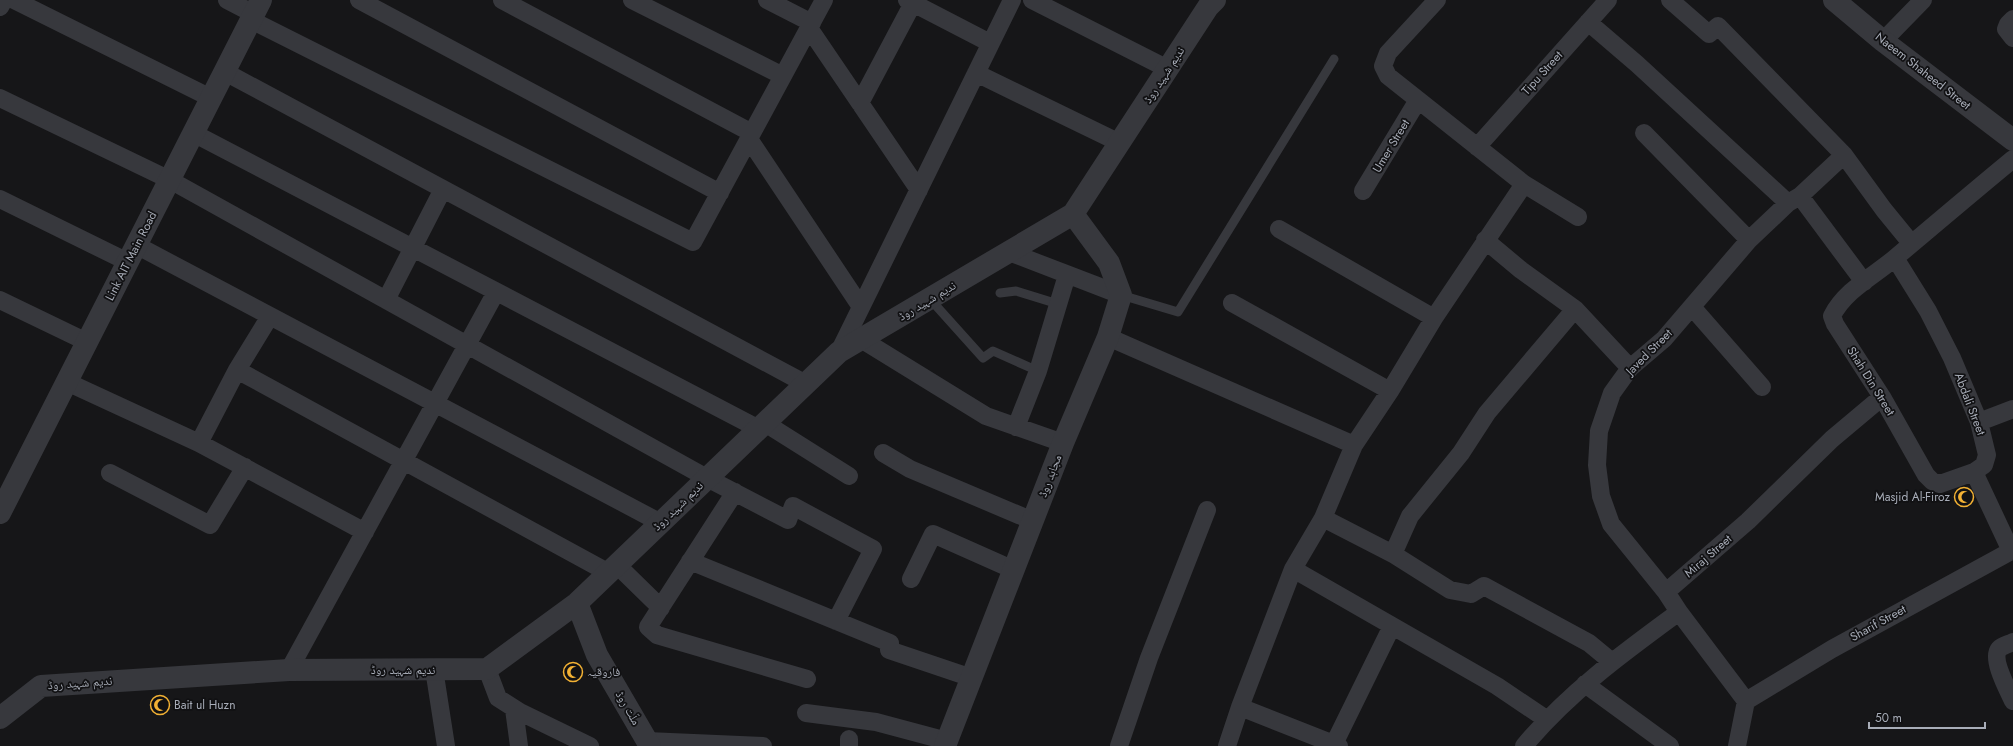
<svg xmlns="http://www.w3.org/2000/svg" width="2013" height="746" viewBox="0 0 2013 746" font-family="Jost,'Noto Naskh Arabic',sans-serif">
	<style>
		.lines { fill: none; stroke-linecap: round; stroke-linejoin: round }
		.service { stroke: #37383d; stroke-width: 9 }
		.minor { stroke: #37383d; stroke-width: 18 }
		.tertiary { stroke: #37383d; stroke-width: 22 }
		.labels { text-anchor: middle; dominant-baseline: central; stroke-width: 3.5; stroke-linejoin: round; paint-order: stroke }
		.street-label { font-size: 12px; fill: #a8adb8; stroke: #111113 }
		.poi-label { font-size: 12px; fill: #a8adb8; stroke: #111113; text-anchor: start }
	</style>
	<rect width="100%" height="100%" fill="#161618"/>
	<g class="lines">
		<path class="service" d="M 1000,293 L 1016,291 L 1058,304
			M 1121,295 L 1178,312 L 1334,59
			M 930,299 L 983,358 L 993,351 L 1038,371"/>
		<path class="minor" d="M 14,0 L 211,98
			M 227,0 L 254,14
			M 359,0 L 720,193
			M 502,0 L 752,133
			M 632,0 L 783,76
			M 767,0 L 812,23
			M 907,0 L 990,43
			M 1032,0 L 1168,69
			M 1437,0 L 1388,53 L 1383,66 L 1388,76 L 1524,184 L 1578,217
			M 1670,0 L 1709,34 L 1718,26 L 1844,155 L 1884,210 L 1911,243
			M 0,7 L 4,0
			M 2013,19 L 2008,24 L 2006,29 L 2013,38
			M 251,20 L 693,242 L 824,0
			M 1588,22 L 1637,64 L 1788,203
			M 809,28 L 919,190
			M 1883,41 L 1923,0
			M 225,72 L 806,384
			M 976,73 L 1120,143
			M 0,98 L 170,180 L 707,478 L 788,520 L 793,506 L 873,549 L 836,621
			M 860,103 L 913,3
			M 193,133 L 759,429
			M 1644,133 L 1749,240
			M 749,139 L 861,307
			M 1477,147 L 1608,0
			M 1363,191 L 1418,100
			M 1800,196 L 1864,282
			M 0,199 L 128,262
			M 1279,229 L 1434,318
			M 1485,240 L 1521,270 L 1575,309 L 1630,368
			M 136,245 L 661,523
			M 1009,252 L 1121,295
			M 1895,258 L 1928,311 L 1952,358 L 1979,422 L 1987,455 L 1984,465 L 1974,472 L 2011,551
			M 0,300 L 87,342
			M 386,300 L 443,189
			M 1232,303 L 1390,391
			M 1692,307 L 1762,387
			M 1575,309 L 1487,413 L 1461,453 L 1410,516 L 1393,554 L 1450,590 L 1471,594 L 1484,586 L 1589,643 L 1612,662
			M 1108,337 L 1354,445
			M 861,339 L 986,416 L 1063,443
			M 839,352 L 1012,0
			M 237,370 L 609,573
			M 67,382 L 199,443 L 365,532
			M 1979,422 L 2013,409
			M 765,423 L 849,476
			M 1016,427 L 1038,371 L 1067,275
			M 199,443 L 237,370 L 270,316
			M 883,453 L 910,469 L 1033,521
			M 1974,472 L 1940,484 L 1932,481 L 1926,475 L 1882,397 L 1835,324 L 1832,316 C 1845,290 1874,276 1895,258 C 1934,225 1973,192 2013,159
			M 110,473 L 210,525 L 245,467
			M 735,492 L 648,627 L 657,635 L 807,679
			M 1323,518 L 1393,554
			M 690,561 L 890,643 L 889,650 L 972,678
			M 617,565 L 661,608
			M 1293,569 L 1497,686 L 1546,719
			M 911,579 L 933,534 L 1014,570
			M 1666,592 L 1748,521 L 1832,439 L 1882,397
			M 2013,642 C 2009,644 2002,646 1999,649 C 1991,659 2008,690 2013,701
			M 434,669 L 446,746
			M 487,669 L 498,698 L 520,712 L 590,746
			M 289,670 L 496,292
			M 1585,684 L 1670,746
			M 1746,701 L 1832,649 L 2013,550
			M 1240,707 L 1339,746
			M 514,709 L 519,746
			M 806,713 L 876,722 L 947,741
			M 647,741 L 763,746
			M 1334,744 L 1392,626
			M 849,746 L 849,739
			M 1119,746 L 1149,658 L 1207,510
			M 1227,746 L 1240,707 L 1293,569 L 1323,518 L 1354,445 L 1390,391 L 1434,318 L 1524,184
			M 1524,746 C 1568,693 1623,653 1679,612
			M 1737,746 L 1746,701 L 1679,612 L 1666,592 L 1611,524 L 1601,496 L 1597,465 L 1599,431 L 1612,393 L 1630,368 L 1664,339 L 1749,240 L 1788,203 L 1800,196 L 1844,155"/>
		<path class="tertiary" d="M 1834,0 L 1883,41 L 2013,140
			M 0,513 L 261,0
			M 577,603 L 597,655 L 650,746
			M 0,718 L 41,686 L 289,670 L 487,669 L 577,603 L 839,352 L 1073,214 L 1208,7 L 1215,0
			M 945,746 L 1063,443 L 1108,337 L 1121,295 L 1109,263 L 1073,214"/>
	</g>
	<defs>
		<g id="mosque-ring" transform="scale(1)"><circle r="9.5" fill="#111113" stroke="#f2b134" stroke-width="1.5"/><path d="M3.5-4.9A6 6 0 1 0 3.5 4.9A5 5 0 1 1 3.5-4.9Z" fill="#f2b134"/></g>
	</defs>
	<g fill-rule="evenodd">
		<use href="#mosque-ring" x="1964" y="497"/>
		<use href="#mosque-ring" x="573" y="672"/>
		<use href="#mosque-ring" x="160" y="705"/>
	</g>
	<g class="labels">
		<g class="street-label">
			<text transform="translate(1923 71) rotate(38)">Naeem Shaheed Street</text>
			<text transform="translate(1542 73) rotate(-48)">Tipu Street</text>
			<text transform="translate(1164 75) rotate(-57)">ندیم شہید روڈ</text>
			<text transform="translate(1391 146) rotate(-59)">Umer Street</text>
			<text transform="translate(131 256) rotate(-63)">Link AIT Main Road</text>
			<text transform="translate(927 301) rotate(-31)">ندیم شہید روڈ</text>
			<text transform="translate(1649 352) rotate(-45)">Javed Street</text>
			<text transform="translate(1871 381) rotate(58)">Shah Din Street</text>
			<text transform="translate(1970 404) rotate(69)">Abdali Street</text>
			<text transform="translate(1050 476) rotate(-69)">مجاہد روڈ</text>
			<text transform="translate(678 506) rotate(-44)">ندیم شہید روڈ</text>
			<text transform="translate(1708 556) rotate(-41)">Miraj Street</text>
			<text transform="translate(1878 623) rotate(-29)">Sharif Street</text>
			<text x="403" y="670">ندیم شہید روڈ</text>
			<text transform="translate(80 683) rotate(-4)">ندیم شہید روڈ</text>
			<text transform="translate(628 708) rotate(60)">ملّت روڈ</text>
		</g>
		<g class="poi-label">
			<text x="1950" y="497" text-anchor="end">Masjid Al-Firoz</text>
			<text x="587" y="672">فاروقیہ</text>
			<text x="174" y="705">Bait ul Huzn</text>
		</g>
	</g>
	<path d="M1869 722v6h116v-6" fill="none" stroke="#a8adb8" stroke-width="2"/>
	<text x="1875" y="722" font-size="12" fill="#a8adb8" stroke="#111113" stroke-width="3" paint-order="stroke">50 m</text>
</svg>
